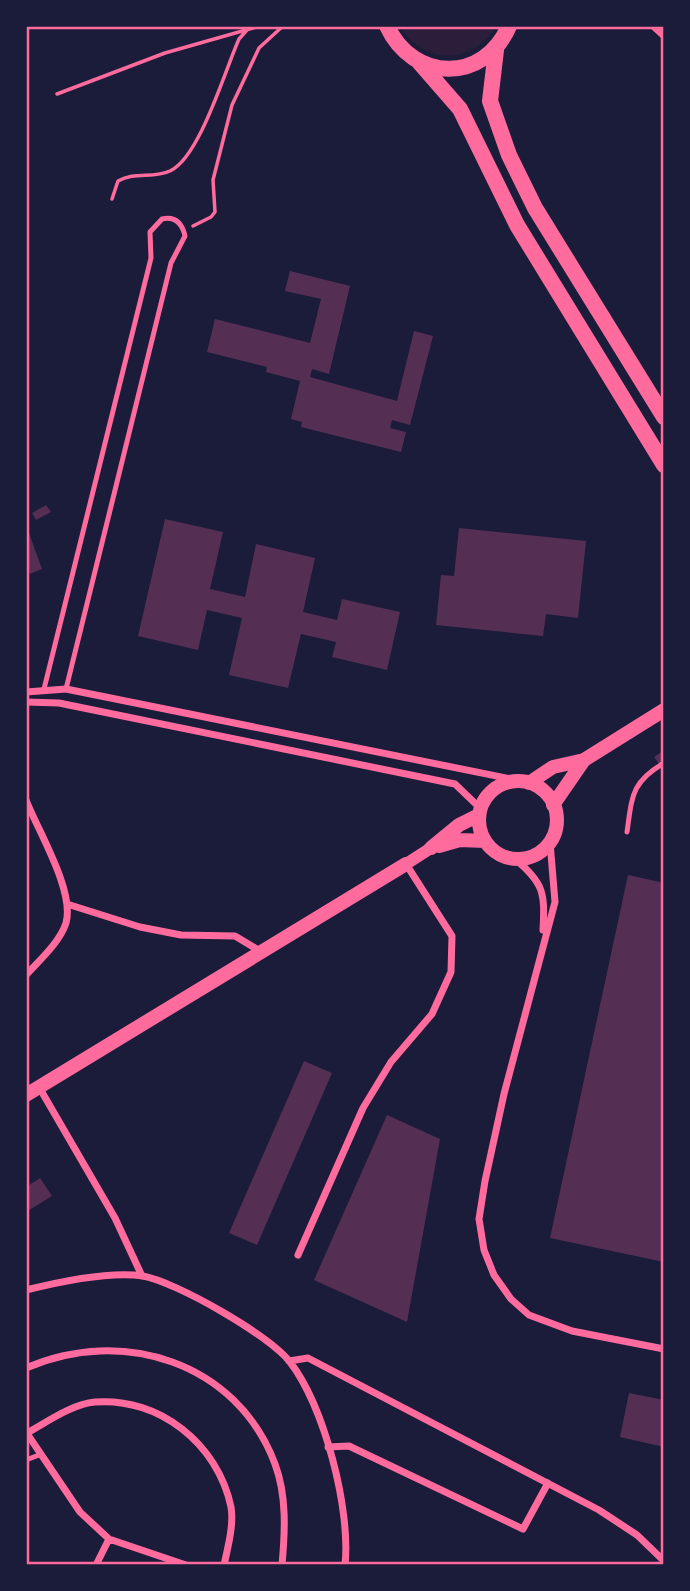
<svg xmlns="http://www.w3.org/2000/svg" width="690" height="1591" viewBox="0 0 690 1591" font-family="Roboto,sans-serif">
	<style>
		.green { fill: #2a1e3b }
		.building { fill: #542f53 }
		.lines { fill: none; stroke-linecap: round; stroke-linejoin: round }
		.path { stroke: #ff6b9d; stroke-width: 3.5 }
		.service { stroke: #ff6b9d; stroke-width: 5 }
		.minor { stroke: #ff6b9d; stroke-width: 7 }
		.tertiary { stroke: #ff6b9d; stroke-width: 12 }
		.secondary { stroke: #ff6b9d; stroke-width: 14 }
		.primary { stroke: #ff6b9d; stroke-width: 16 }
		.neatline { fill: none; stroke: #ff6b9d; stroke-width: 2.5 }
	</style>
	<rect width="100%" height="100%" fill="#1b1b3a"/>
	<path class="green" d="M 400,26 L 496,26 C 474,65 423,66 400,26 Z"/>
	<path class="building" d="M 290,271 L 350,286 L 329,374 L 312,369 L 310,377 L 397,401 L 414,331 L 433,336 L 410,425 L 392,420 L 390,428 L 406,432 L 401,452 L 301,427 L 302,422 L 291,419 L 300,381 L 266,372 L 267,367 L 207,352 L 215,319 L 310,343 L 321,299 L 285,291 Z
		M 46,505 L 51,512 L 36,520 L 32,513 Z
		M 165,519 L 223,532 L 210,589 L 245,597 L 256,544 L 315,558 L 303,612 L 337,620 L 342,599 L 400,612 L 387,670 L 332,657 L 336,642 L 301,634 L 288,688 L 229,675 L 242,618 L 207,610 L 198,650 L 138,636 Z
		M 26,525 L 42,569 L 30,574 L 26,564 Z
		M 459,528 L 586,541 L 578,618 L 546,614 L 543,636 L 436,625 L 441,575 L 454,576 Z
		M 664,750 L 664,771 L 654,757 Z
		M 628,875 L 664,883 L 664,1262 L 550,1238 Z
		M 304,1061 L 332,1073 L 257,1245 L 229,1233 Z
		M 387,1115 L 440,1139 L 407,1322 L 314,1280 Z
		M 40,1178 L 52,1196 L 26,1212 L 26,1187 Z
		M 629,1393 L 664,1400 L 664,1447 L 620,1437 Z"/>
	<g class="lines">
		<path class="path" d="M 57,94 L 165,53 L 260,26
			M 112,199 L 118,181 C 135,171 153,179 170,171 C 200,157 225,70 239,39 L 247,30
			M 193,226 L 211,217 L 215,212 L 213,180 L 232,105 L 259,48 L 283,26"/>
		<path class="service" d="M 44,689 L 151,258 L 150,232 L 162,219 C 175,216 182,223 185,236 L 171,263 L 66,689
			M 627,832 C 632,797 631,782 664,763
			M 26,1460 L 39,1455"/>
		<path class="minor" d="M 653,26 L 664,36
			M 26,692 L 66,689 L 521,781
			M 26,702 L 59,703 L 455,784 L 480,808
			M 26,800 C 38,831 75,891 66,923 C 60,942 39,961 26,975
			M 550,842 L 555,902 L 504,1094 L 485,1181 L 479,1219 L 484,1250 L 494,1275 L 511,1299 L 529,1315 L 572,1331 L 664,1349
			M 515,859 C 544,883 545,893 543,930
			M 67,904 L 140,927 L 181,935 L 235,936 L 260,951
			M 39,1087 L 115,1218 L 142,1276
			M 298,1255 L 363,1108 L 391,1062 L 432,1014 L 451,972 L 452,936 L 406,864
			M 26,1290 C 58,1282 111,1271 143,1276 C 176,1282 269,1335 290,1362 C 324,1406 351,1509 345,1565
			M 289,1361 L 308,1358 L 599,1510 L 637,1535 L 664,1561
			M 26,1368 C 122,1326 237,1362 275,1464 C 287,1496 285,1532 282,1565
			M 26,1432 L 80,1512 L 109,1539 L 186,1565
			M 27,1433 C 47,1422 72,1404 95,1402 C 159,1397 218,1444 231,1507 C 234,1524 228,1547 224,1565
			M 328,1447 L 349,1446 L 523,1529 L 548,1483
			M 96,1565 L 109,1539"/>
		<path class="tertiary" d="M 406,864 L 431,848"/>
		<path class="secondary" d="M479 820a39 39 0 1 1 78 0a39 39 0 1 1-78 0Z
			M 529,783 L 553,767 L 584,760 L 664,710
			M 553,805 L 584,760
			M 439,846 L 460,840 L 485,841
			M 431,848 L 459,825 L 479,815
			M 26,1095 L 406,864"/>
		<path class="primary" d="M 387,26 C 413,82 484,84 509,26
			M 496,50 L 490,101 L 509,155 L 535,208 L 664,417
			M 419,62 L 460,109 L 517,225 L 664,465"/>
	</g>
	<rect width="690" height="1591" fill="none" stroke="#1b1b3a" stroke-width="56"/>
	<rect x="28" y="28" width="634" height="1535" class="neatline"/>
</svg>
